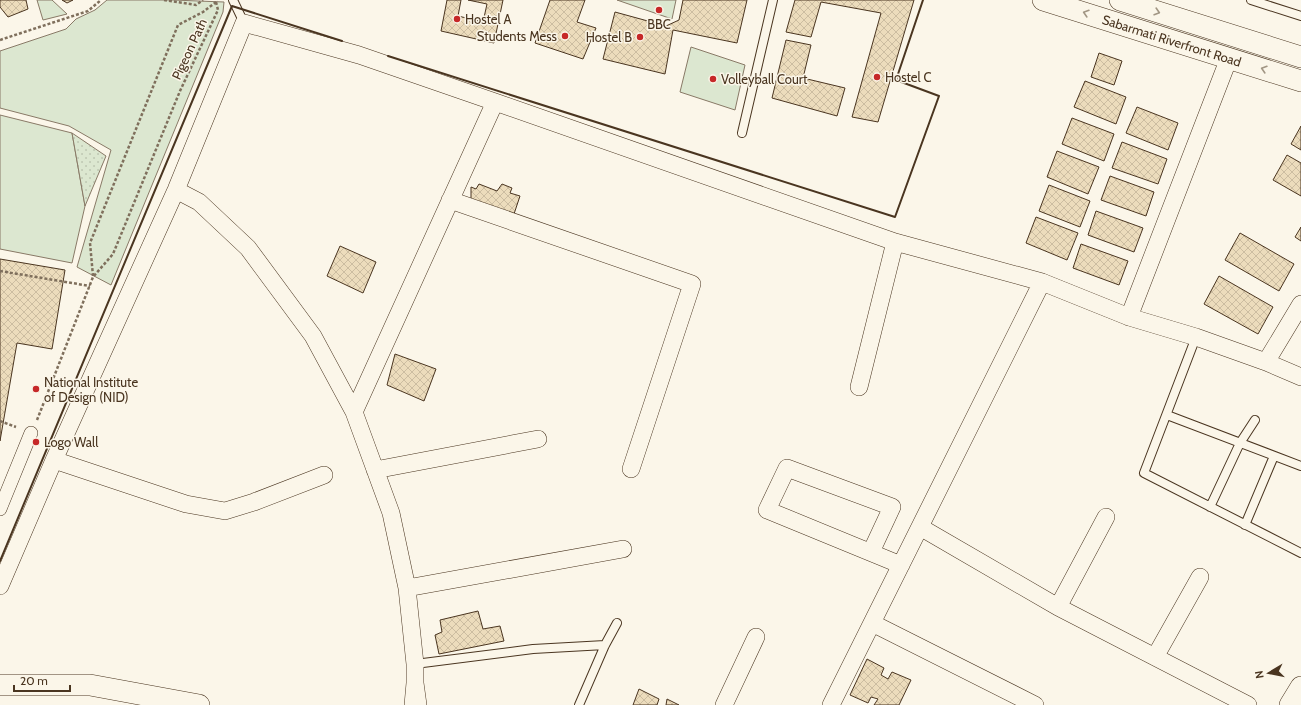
<svg xmlns="http://www.w3.org/2000/svg" width="1301" height="705" viewBox="0 0 1301 705" font-family="Cabin,sans-serif">
	<style>
		.grass { fill: #dce7d0; stroke: #887966 }
		.garden { fill: url(#garden-dots); stroke: #887966 }
		.building { fill: url(#building-cross-hatch); stroke: #4a3520 }
		.lines { fill: none; stroke-linecap: round; stroke-linejoin: round }
		.service-casing { stroke: #4a3520; stroke-width: 10 }
		.pedestrian-casing { stroke: #4a3520; stroke-width: 14 }
		.minor-casing { stroke: #4a3520; stroke-width: 18 }
		.tertiary-casing { stroke: #4a3520; stroke-width: 22 }
		.path { stroke: #7f6f5c; stroke-width: 2.5; stroke-dasharray: 3 2; stroke-linecap: butt }
		.service { stroke: #fbf6e9; stroke-width: 8 }
		.pedestrian { stroke: #fbf6e9; stroke-width: 13 }
		.minor { stroke: #fbf6e9; stroke-width: 17 }
		.tertiary { stroke: #fbf6e9; stroke-width: 21 }
		.wall { stroke: #4a3520; stroke-width: 2 }
		.oneway { stroke: #a29684 }
		.poi-dot { fill: #c62828; stroke: #fbf6e9; stroke-width: 1.5 }
		.labels { text-anchor: middle; dominant-baseline: central; stroke-width: 3; stroke-linejoin: round; paint-order: stroke }
		.poi-label { font-size: 13px; fill: #4a3520; stroke: #fbf6e9; text-anchor: start }
		.street-label { font-size: 13px; fill: #4a3520; stroke: #fbf6e9 }
	</style>
	<defs>
		<pattern id="garden-dots" width="8" height="8" patternUnits="userSpaceOnUse"><rect width="8" height="8" fill="#dce7d0"/><path d="M2 2h.1M6 6h.1" fill="none" stroke="#bec7b2" stroke-width="1.8" stroke-linecap="round"/></pattern>
		<pattern id="building-cross-hatch" width="8" height="8" patternUnits="userSpaceOnUse"><rect width="8" height="8" fill="#ecdcbc"/><path d="M0 0l8 8M0 8l8-8" fill="none" stroke="#ccbda1"/></pattern>
	</defs>
	<rect width="100%" height="100%" fill="#fbf6e9"/>
	<path class="grass" d="M 37,0 L 52,0 L 67,14 L 43,20 Z
		M 107,0 L 173,0 L 224,2 L 223,12 L 111,285 L 77,267 L 111,150 L 69,126 L 0,108 L 0,51 L 66,29 L 76,19 L 95,10 Z
		M 617,0 L 676,0 L 672,19 Z
		M 691,47 L 745,65 L 735,110 L 680,92 Z
		M 0,115 L 72,133 L 85,206 L 72,263 L 0,249 Z"/>
	<path class="garden" d="M 72,133 L 106,156 L 85,206 Z"/>
	<path class="building" d="M 0,0 L 26,0 L 28,9 L 8,17 L 0,7 Z
		M 62,0 L 73,0 L 67,3 Z
		M 447,0 L 461,0 L 458,16 L 483,22 L 487,4 L 468,0 L 503,0 L 494,43 L 441,31 Z
		M 550,0 L 585,0 L 577,22 L 596,28 L 583,59 L 535,43 Z
		M 683,0 L 747,0 L 737,43 L 673,30 L 665,74 L 603,59 L 615,12 L 666,26 L 679,20 Z
		M 795,0 L 914,0 L 878,122 L 852,117 L 881,13 L 821,2 L 811,37 L 786,32 Z
		M 786,40 L 811,45 L 803,78 L 845,88 L 837,116 L 772,98 Z
		M 1099,53 L 1122,61 L 1114,85 L 1091,77 Z
		M 1085,81 L 1126,97 L 1116,124 L 1074,107 Z
		M 1137,107 L 1178,123 L 1168,150 L 1126,133 Z
		M 1072,118 L 1114,134 L 1104,161 L 1062,144 Z
		M 1301,126 L 1301,150 L 1291,144 Z
		M 1122,142 L 1167,159 L 1158,184 L 1112,168 Z
		M 1057,151 L 1099,167 L 1088,194 L 1047,177 Z
		M 1287,155 L 1301,163 L 1301,196 L 1273,180 Z
		M 1110,176 L 1154,192 L 1146,216 L 1101,200 Z
		M 479,184 L 497,191 L 502,184 L 512,188 L 510,193 L 520,196 L 514,214 L 471,199 L 471,187 L 476,189 Z
		M 1049,185 L 1090,201 L 1080,227 L 1039,211 Z
		M 1096,211 L 1143,228 L 1134,252 L 1088,235 Z
		M 1036,217 L 1078,233 L 1067,260 L 1026,243 Z
		M 1301,227 L 1301,241 L 1295,237 Z
		M 1240,233 L 1294,264 L 1279,291 L 1225,260 Z
		M 1081,244 L 1128,261 L 1119,285 L 1073,268 Z
		M 340,246 L 376,262 L 363,293 L 327,276 Z
		M 0,259 L 65,270 L 52,349 L 17,343 L 0,441 Z
		M 1219,276 L 1273,307 L 1258,334 L 1204,304 Z
		M 395,354 L 436,369 L 424,401 L 387,385 Z
		M 478,611 L 483,629 L 500,626 L 504,641 L 439,654 L 435,635 L 442,632 L 440,620 Z
		M 867,659 L 884,668 L 881,675 L 888,679 L 892,672 L 911,680 L 899,705 L 874,705 L 878,699 L 871,697 L 868,703 L 850,695 Z
		M 639,689 L 659,699 L 657,705 L 633,705 Z
		M 667,699 L 679,705 L 666,705 Z"/>
	<g class="lines">
		<g class="service-casing">
			<path id="service" d="M 233,0 L 244,23
				M 1251,0 L 1301,16
				M 742,133 L 773,0
				M 1196,337 L 1144,473 L 1301,553
				M 1167,415 L 1301,466
				M 1210,507 L 1240,443 L 1255,420
				M 1245,525 L 1274,456
				M 415,664 L 533,649 L 605,645
				M 579,705 L 605,645 L 617,623"/>
		</g>
		<g class="pedestrian-casing">
			<path id="pedestrian" d="M 0,509 L 31,433"/>
		</g>
		<g class="minor-casing">
			<path id="minor" d="M 176,190 L 199,202 L 248,248 L 313,336 L 354,412
				M 450,200 L 692,284 L 631,469
				M 1129,317 L 1229,58
				M 1266,362 L 1301,304
				M 859,387 L 895,242
				M 54,460 L 186,504 L 225,511 L 254,502 L 324,475
				M 375,470 L 538,439
				M 920,527 L 1058,607 L 1248,705
				M 871,552 L 892,507 L 787,468 L 767,510 L 901,565
				M 0,586 L 54,460 L 176,190 L 244,23 L 359,55 L 495,102
				M 407,588 L 623,549
				M 1058,607 L 1106,517
				M 872,623 L 1035,705
				M 1155,657 L 1200,577
				M 415,683 L 415,664 L 407,588 L 391,513 L 354,412 L 495,102 L 895,242 L 1042,282 L 1129,317 L 1196,337 L 1266,362 L 1301,377
				M 413,705 L 415,683 L 418,705
				M 724,705 L 756,637
				M 831,705 L 1042,282"/>
		</g>
		<g class="tertiary-casing">
			<g id="tertiary">
				<path id="s1" d="M 1043,0 L 1301,81"/>
				<path d="M 1120,0 L 1301,57"/>
				<path d="M 0,685 L 90,685 L 199,705"/>
				<path d="M 1290,705 L 1301,687"/>
			</g>
		</g>
		<path class="path" d="M 164,0 L 196,5 L 203,0
			M 0,40 L 88,11 L 101,0
			M 0,271 L 90,286
			M 93,276 L 90,243 L 178,25 L 203,12 L 216,2 L 217,0
			M 37,420 L 93,277 L 113,254 L 180,91 L 218,10 L 216,2
			M 0,421 L 16,427"/>
		<use href="#service" class="service"/>
		<use href="#pedestrian" class="pedestrian"/>
		<use href="#minor" class="minor"/>
		<use href="#tertiary" class="tertiary"/>
		<path class="wall" d="M 388,56 L 895,217 L 939,96 L 896,80 L 923,0
			M 0,561 L 232,6 L 342,41"/>
	</g>
	<defs><path id="oneway-chevron" d="M-2-3.5L2.5 0L-2 3.5" fill="none" stroke-width="1.6" stroke-linecap="round" stroke-linejoin="round"/></defs>
	<g class="oneway">
		<use href="#oneway-chevron" transform="translate(1157 12) rotate(17)"/>
		<use href="#oneway-chevron" transform="translate(1086 13) rotate(-163)"/>
		<use href="#oneway-chevron" transform="translate(1264 69) rotate(-163)"/>
	</g>
	<g class="poi-dot">
		<circle cx="659" cy="10" r="4"/>
		<circle cx="457" cy="19" r="4"/>
		<circle cx="565" cy="36" r="4"/>
		<circle cx="640" cy="37" r="4"/>
		<circle cx="877" cy="77" r="4"/>
		<circle cx="713" cy="79" r="4"/>
		<circle cx="36" cy="389" r="4"/>
		<circle cx="36" cy="442" r="4"/>
	</g>
	<g class="labels">
		<g class="poi-label">
			<text x="465" y="19">Hostel A</text>
			<text x="659" y="24" text-anchor="middle">BBC</text>
			<text x="557" y="36" text-anchor="end">Students Mess</text>
			<text x="632" y="37" text-anchor="end">Hostel B</text>
			<text x="885" y="77">Hostel C</text>
			<text x="721" y="79">Volleyball Court</text>
			<text x="44" y="382">National Institute<tspan x="44" dy="15">of Design (NID)</tspan></text>
			<text x="44" y="442">Logo Wall</text>
		</g>
		<g class="street-label">
			<text stroke="none"><textPath href="#s1" startOffset="135">Sabarmati Riverfront Road</textPath></text>
			<text transform="translate(189 49) rotate(-65)">Pigeon Path</text>
		</g>
	</g>
	<g transform="translate(1269 673) rotate(260)" stroke="#fbf6e9" stroke-width="3" paint-order="stroke">
	<path d="M0-3L7 15L0 10L-7 15Z" fill="#4a3520"/>
	<text y="-6" font-size="11" font-weight="bold" text-anchor="middle" fill="#4a3520">N</text>
	</g>
	<path d="M14 685v6h56v-6" fill="none" stroke="#4a3520" stroke-width="2"/>
	<text x="20" y="685" font-size="12" fill="#4a3520" stroke="#fbf6e9" stroke-width="3" paint-order="stroke">20 m</text>
</svg>
